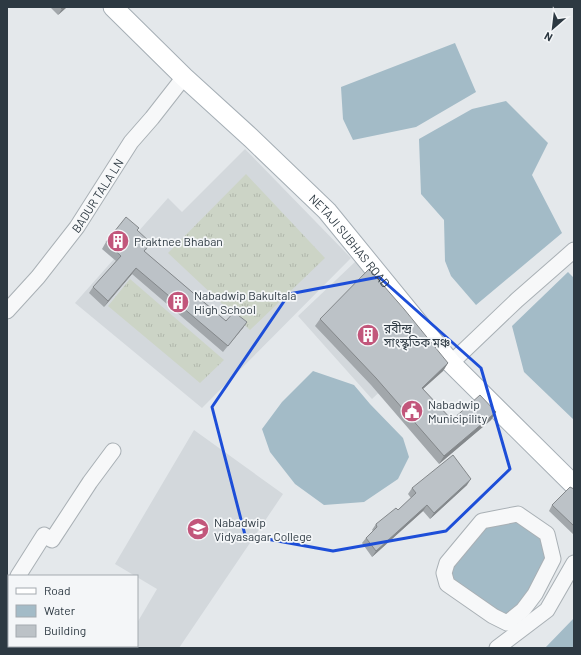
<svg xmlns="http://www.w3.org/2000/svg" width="581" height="655" viewBox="0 0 581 655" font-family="Barlow,'Noto Sans Bengali',sans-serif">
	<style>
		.built { fill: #d3d8dc }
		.grass { fill: url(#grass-tufts) }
		.water { fill: #a3bbc7 }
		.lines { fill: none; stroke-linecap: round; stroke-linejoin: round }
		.minor-casing { stroke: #a9b0b5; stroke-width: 17 }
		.major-casing { stroke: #a5aeb5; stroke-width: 21 }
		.minor { stroke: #f7f8f9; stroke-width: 15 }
		.major { stroke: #fff; stroke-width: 19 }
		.wall { fill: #a2a7ab }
		.shaded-wall { fill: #84888b }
		.building { fill: #bcc2c7; stroke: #84888b }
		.marked { fill: none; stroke: #1d4ed8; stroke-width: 3; stroke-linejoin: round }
		.labels { text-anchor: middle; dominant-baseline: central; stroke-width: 3.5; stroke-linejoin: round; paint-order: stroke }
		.street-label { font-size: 12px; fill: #2d3942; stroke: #f4f6f8 }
		.poi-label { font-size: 12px; fill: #2d3942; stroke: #f4f6f8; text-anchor: start }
	</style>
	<defs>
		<pattern id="grass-tufts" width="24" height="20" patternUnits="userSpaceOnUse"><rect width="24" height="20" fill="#ccd4c6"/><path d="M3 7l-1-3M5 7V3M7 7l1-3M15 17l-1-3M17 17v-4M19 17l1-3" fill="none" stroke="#b0b7ab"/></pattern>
	</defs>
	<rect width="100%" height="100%" fill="#e4e8eb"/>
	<path class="built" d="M 245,149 L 351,258 L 202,408 L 75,303 L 168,198 L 182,212 Z
		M 356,261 L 430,344 L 372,399 L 298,316 Z
		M 194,430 L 283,494 L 179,648 L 122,648 L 123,646 L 137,646 L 137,623 L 157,589 L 115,564 Z"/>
	<path class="grass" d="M 246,174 L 325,258 L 250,330 L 168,253 Z
		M 130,279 L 224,360 L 200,383 L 108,306 Z"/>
	<path class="water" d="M 455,43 L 476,92 L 416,127 L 353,140 L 343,119 L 341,87 Z
		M 506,101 L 548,143 L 532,175 L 562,233 L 476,305 L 451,276 L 445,261 L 444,220 L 421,194 L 419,139 L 472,109 Z
		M 568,272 L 574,278 L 574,420 L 524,372 L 512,326 Z
		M 313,371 L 354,385 L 370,404 L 403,438 L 409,457 L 398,479 L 364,502 L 324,505 L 295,484 L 270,452 L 262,429 L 282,402 Z
		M 518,514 L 547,534 L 553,559 L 507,623 L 447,584 L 447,563 L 482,521 Z
		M 574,618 L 574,648 L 545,648 Z"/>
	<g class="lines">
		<g class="minor-casing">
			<g id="minor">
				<path id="s1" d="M 7,311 L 38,277 L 77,227 L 131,142 L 152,118 L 184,77"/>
				<path d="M 451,363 L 517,300 L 574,250"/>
				<path d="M 518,514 L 547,534 L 553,559 L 535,594 L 523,610 L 507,623 L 493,616 L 447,584 L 444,573 L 447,563 L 482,521 Z"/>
				<path d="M 18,576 L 44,535 L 52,540 L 90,482 L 113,451"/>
				<path d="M 7,593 L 9,589"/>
				<path d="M 89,646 L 91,648"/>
				<path d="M 59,648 L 60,646"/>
				<path d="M 497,648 L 547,610 L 574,563"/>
			</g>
		</g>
		<g class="major-casing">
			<g id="major">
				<path id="s2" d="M 113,7 L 184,77 L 251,138 L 327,211 L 451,363 L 574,485"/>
			</g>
		</g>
		<use href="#minor" class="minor"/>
		<use href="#major" class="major"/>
	</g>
	<path class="wall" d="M 50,7 L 67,7 L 58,15 Z
		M 138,231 L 147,249 L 144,251 L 226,321 L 247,322 L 223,352 L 132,274 L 104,307 L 89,293 L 93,287 L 116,261 L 102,249 L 106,242 Z
		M 320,319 L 448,363 L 443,371 L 423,389 L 452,420 L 496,412 L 491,420 L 439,464 L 371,385 L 315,326 Z
		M 467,485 L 430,519 L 423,511 L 372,557 L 362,543 L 366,538 L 373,531 L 372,530 L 376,524 L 398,510 L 411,498 L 408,494 L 412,488 Z
		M 574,489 L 574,535 L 549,511 L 552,505 Z"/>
	<path class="shaded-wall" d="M 64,7 L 67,7 L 58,15 L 62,9 Z
		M 136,268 L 132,274 L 104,307 L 108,301 Z
		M 247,322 L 243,328 L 223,352 L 228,346 Z
		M 448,363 L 443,371 L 416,395 L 422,388 Z
		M 496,412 L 491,420 L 439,464 L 444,456 Z
		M 471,479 L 467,485 L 430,519 L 434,513 Z
		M 427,505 L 423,511 L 372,557 L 376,551 Z"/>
	<path class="building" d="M 60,7 L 64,7 L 62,9 Z
		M 126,217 L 139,228 L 137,230 L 151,243 L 144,251 L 226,321 L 234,312 L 247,322 L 228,346 L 136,268 L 108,301 L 93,287 L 121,256 L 106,242 Z
		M 369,269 L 404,309 L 448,363 L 422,388 L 452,420 L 480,395 L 496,412 L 444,456 L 376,378 L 320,319 Z
		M 453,455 L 471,479 L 434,513 L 427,505 L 376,551 L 366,538 L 377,527 L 376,524 L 396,508 L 398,510 L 416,493 L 412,488 Z
		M 570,487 L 574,489 L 574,526 L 552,505 Z"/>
	<path class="marked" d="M 379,277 L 481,368 L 510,469 L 446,531 L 333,551 L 245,535 L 212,407 L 289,294 Z"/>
	<defs>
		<g id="building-disc" transform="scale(1.15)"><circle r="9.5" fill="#c2567b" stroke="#f4f6f8"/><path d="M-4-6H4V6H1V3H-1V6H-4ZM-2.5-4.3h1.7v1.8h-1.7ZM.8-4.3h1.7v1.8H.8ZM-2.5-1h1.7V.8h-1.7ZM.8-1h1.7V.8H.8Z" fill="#fff"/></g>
		<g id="civic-disc" transform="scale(1.15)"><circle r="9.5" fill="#c2567b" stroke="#f4f6f8"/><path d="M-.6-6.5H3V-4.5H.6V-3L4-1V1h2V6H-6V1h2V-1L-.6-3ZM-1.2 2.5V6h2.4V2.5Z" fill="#fff"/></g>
		<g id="university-disc" transform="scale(1.15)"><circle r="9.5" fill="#c2567b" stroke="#f4f6f8"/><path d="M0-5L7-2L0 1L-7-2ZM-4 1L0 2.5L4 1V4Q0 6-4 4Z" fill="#fff"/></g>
	</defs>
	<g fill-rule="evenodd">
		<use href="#building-disc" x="118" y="241"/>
		<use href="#building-disc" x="178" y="302"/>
		<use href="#building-disc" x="368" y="335"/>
		<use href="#civic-disc" x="412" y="411"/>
		<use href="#university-disc" x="198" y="529"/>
	</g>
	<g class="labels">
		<g class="street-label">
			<text stroke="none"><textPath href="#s1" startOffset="147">BADUR TALA LN</textPath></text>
			<text stroke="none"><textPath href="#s2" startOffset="333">NETAJI SUBHAS ROAD</textPath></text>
		</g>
		<g class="poi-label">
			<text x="134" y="241">Praktnee Bhaban</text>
			<text x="194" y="295">Nabadwip Bakultala<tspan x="194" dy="14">High School</tspan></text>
			<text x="384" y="328">রবীন্দ্র<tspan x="384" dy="14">সাংস্কৃতিক মঞ্চ</tspan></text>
			<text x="428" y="404">Nabadwip<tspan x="428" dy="14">Municipility</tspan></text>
			<text x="214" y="522">Nabadwip<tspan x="214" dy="14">Vidyasagar College</tspan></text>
		</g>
	</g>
	<rect width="581" height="655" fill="none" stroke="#2d3942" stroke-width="16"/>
	<rect x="8" y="575" width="130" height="72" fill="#f4f6f8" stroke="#a4aaaf"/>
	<rect x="16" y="588" width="20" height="6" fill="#ffffff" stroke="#a4aaaf"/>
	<text x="44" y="595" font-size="12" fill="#2d3942">Road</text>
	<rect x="16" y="605" width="20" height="12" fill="#a3bbc7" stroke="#a4aaaf"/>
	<text x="44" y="615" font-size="12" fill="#2d3942">Water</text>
	<rect x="16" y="625" width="20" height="12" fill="#bcc2c7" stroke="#a4aaaf"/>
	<text x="44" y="635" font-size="12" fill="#2d3942">Building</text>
	<g transform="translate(553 28) rotate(208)" stroke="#f4f6f8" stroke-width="3" paint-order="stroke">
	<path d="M0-3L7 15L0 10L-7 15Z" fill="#2d3942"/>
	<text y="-6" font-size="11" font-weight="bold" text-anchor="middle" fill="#2d3942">N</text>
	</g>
</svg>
